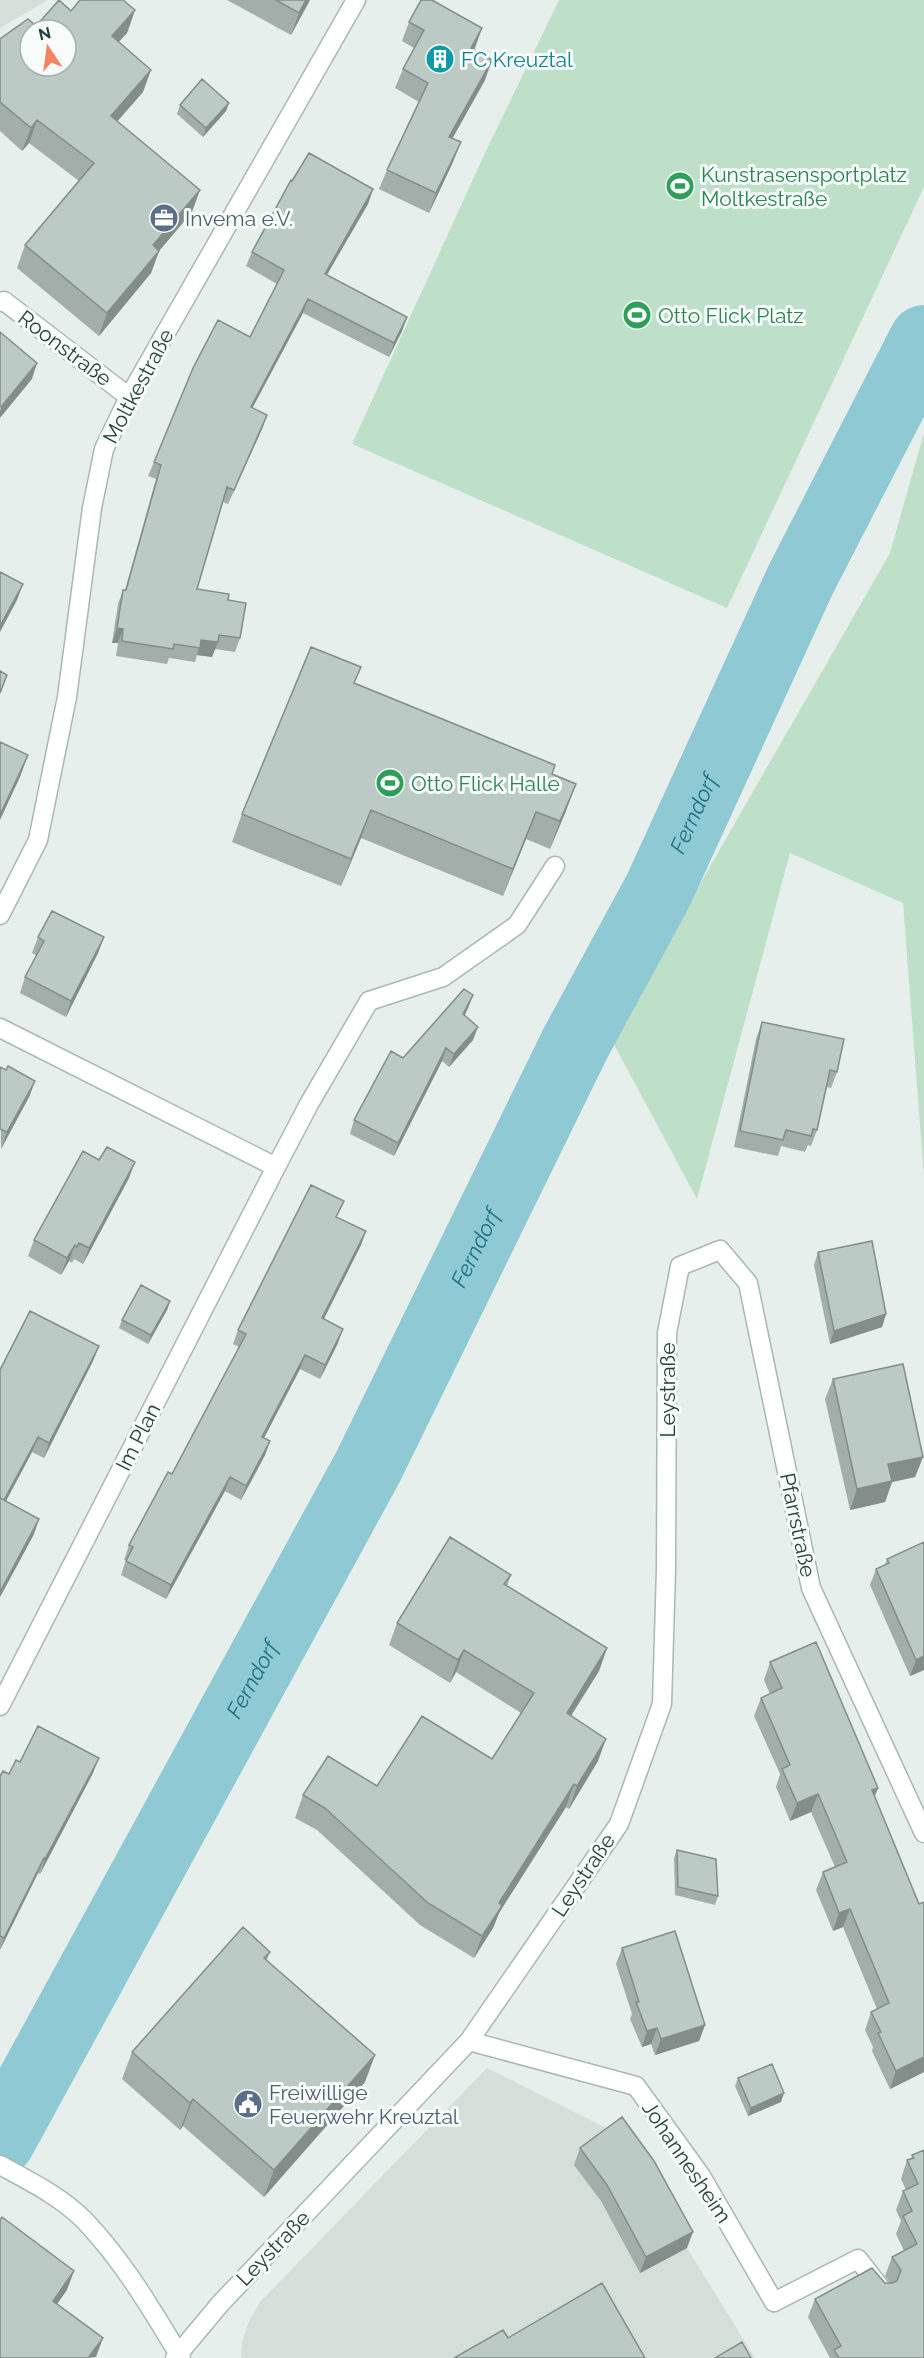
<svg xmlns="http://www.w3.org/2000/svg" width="924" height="2358" viewBox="0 0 924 2358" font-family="Raleway,sans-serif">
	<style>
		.built { fill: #d4dfda }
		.green { fill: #bfe0c8 }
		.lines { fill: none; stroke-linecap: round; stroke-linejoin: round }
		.river { stroke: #8ec9d4; stroke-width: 70 }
		.service-casing { stroke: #a8b8b2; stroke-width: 21 }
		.minor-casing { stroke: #a8b8b2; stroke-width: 21 }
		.secondary-casing { stroke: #a4bbb3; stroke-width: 21 }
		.service { stroke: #fff; stroke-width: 18 }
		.minor { stroke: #fff; stroke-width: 18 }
		.secondary { stroke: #fff; stroke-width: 18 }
		.wall { fill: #a1aea9 }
		.shaded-wall { fill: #838d89 }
		.building { fill: #bbcac4; stroke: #838d89; stroke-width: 1.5; fill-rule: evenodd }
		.labels { text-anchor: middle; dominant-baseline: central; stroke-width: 6; stroke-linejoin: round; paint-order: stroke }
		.culture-label { font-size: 21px; fill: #0d838f; stroke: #f7fbf9; text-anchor: start }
		.leisure-label { font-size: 21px; fill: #27864d; stroke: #f7fbf9; text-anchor: start }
		.service-label { font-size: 21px; fill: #4e5e75; stroke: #f7fbf9; text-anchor: start }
		.street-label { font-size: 21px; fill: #24423a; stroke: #f7fbf9 }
		.water-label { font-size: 22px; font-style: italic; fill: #1c6f80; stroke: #f7fbf9 }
	</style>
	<rect width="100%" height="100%" fill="#e6efeb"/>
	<path class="built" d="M 0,0 L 48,0 L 0,28 Z
		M 487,2068 L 616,2133 L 648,2177 L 687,2248 L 755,2358 L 241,2358 L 242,2342 L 249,2321 L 260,2302 Z"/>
	<path class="green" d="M 559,0 L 924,0 L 924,187 L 727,608 L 352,444 L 486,151 Z
		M 924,433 L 924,1177 L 903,903 L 790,853 L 697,1199 L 611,1039 L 890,553 Z"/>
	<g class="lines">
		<path class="river" id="s1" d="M 0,2141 L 368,1467 L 575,1044 L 658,891 L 801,579 L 924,340"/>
		<g class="service-casing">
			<path id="service" d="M 369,1001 L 443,977 L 517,925 L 555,866
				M 774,2302 L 858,2259 L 882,2290"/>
		</g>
		<g class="minor-casing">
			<path id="minor" d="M 0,302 L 4,301 L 129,397
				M 0,915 L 38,840 L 67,697 L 92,508 L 104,449 L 129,397 L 356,0
				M 0,1028 L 276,1167 L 0,1706
				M 276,1167 L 309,1104 L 369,1001
				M 469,2041 L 636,2086 L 701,2176 L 774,2302
				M 175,2358 L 220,2304 L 469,2041 L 619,1824 L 662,1704 L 666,1569 L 667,1333 L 680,1266 L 720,1250 L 748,1283 L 811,1588 L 924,1833"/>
		</g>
		<g class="secondary-casing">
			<path id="secondary" d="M 0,2165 C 29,2181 62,2197 85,2221 C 124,2262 152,2310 181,2358"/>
		</g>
		<use href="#service" class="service"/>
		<use href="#minor" class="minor"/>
		<use href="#secondary" class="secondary"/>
	</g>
	<path class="wall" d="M 227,0 L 310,0 L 291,35 Z
		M 135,10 L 127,33 L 119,41 L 143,92 L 117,121 L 192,212 L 159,251 L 151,273 L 99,336 L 17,268 L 25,245 L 79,181 L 29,143 L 22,151 L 0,131 L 0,39 L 36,26 L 71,11 Z
		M 409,22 L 482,28 L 473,50 L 485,80 L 452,139 L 453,162 L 429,213 L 379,189 L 387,170 L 419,102 L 395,88 L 403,69 L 414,48 L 402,41 Z
		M 180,105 L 226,111 L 203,137 L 177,114 Z
		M 292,181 L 373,189 L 368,204 L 327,275 L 407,317 L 402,331 L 389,357 L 303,313 L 252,408 L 267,415 L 262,429 L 228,504 L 223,502 L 197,589 L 228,600 L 240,638 L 235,652 L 215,649 L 212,657 L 197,655 L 195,662 L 169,658 L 167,664 L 116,656 L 118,643 L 112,643 L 118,604 L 123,590 L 125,590 L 156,479 L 148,476 L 154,462 L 250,337 L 277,284 L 246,266 L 252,252 Z
		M 355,684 L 552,774 L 566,811 L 550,849 L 526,839 L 503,896 L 361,838 L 341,886 L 232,842 L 242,814 Z
		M 38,937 L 104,937 L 98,953 L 66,1017 L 20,993 L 25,977 L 37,956 L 32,953 Z
		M 473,995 L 465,1015 L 473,1040 L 449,1067 L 442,1061 L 394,1156 L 350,1134 L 354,1120 L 403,1058 Z
		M 762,1022 L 837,1072 L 831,1088 L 827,1087 L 817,1130 L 811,1146 L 808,1145 L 805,1152 L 781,1146 L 778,1156 L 734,1147 L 756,1039 Z
		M 0,1067 L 6,1070 L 35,1081 L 29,1097 L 1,1149 Z
		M 129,1178 L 83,1264 L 74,1259 L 72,1263 L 69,1261 L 61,1275 L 28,1256 L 34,1240 Z
		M 338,1218 L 366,1231 L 361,1245 L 324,1319 L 338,1343 L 320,1379 L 300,1369 L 264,1438 L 270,1441 L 265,1455 L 241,1500 L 225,1491 L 166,1599 L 121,1575 L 126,1560 L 124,1560 L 129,1545 L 172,1474 L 239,1347 L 233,1344 L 238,1330 Z
		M 818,1252 L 886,1314 L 882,1327 L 830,1344 L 814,1265 Z
		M 170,1301 L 167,1310 L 148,1344 L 119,1328 L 122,1320 Z
		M 93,1361 L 44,1458 L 32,1452 L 6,1501 L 34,1534 L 0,1597 L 0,1370 Z
		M 833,1379 L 923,1457 L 915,1477 L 892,1482 L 885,1502 L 850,1510 L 825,1399 Z
		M 887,1559 L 924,1670 L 910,1676 L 870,1585 L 876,1569 L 885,1565 Z
		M 511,1575 L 507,1586 L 607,1648 L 599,1671 L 571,1716 L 598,1761 L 569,1809 L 566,1807 L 499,1913 L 493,1928 L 474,1958 L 420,1925 L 317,1830 L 295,1818 L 303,1795 L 377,1786 L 492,1759 L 521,1713 L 456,1672 L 450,1683 L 389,1645 L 397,1623 Z
		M 770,1662 L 878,1788 L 874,1797 L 919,1904 L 924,1902 L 924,2072 L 890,2089 L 872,2051 L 873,2047 L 865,2030 L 871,2012 L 877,2009 L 843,1927 L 833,1931 L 816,1890 L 823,1872 L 835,1867 L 811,1812 L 790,1821 L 776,1787 L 780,1774 L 754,1716 L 761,1698 L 770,1694 L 764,1680 Z
		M 20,1762 L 93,1773 L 40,1874 L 38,1873 L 0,1950 L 0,1776 L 9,1774 Z
		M 677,1850 L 718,1896 L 715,1905 L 675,1895 L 674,1858 Z
		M 622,1948 L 705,2025 L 699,2041 L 655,2055 L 651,2044 L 642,2047 L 630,2019 L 632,2014 L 616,1964 Z
		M 270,1952 L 267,1960 L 365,2082 L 264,2197 L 183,2126 L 180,2130 L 122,2079 L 132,2052 Z
		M 738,2078 L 781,2102 L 748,2116 L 735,2086 Z
		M 580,2148 L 687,2248 L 640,2273 L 601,2201 L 574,2165 Z
		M 924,2150 L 924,2358 L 830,2358 L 808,2317 L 815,2299 L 885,2283 L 890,2283 L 885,2276 L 892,2257 L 904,2251 L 896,2234 L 901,2221 L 896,2210 L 903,2191 L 906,2190 L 901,2179 L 907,2160 L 911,2159 L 912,2155 Z"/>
	<path class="shaded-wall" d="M 306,0 L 310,0 L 291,35 L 299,13 Z
		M 135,10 L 127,33 L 104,58 L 112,36 Z
		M 482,28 L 475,48 L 463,68 L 471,48 Z
		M 492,60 L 485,80 L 442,157 L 449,137 Z
		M 151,70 L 143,92 L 102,139 L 111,116 Z
		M 229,103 L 226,111 L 203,137 L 206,128 Z
		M 37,120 L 29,143 L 22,151 L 31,128 Z
		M 461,142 L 453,162 L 429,213 L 436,193 Z
		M 373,189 L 368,204 L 319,288 L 325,274 Z
		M 200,190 L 192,212 L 159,251 L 151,273 L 99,336 L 107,313 L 153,245 Z
		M 308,299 L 303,313 L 245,422 L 251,407 Z
		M 407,317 L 402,331 L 389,357 L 394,343 Z
		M 37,363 L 32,379 L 0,418 L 0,411 L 1,407 Z
		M 267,415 L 262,429 L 228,504 L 234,490 Z
		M 23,584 L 17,600 L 0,632 L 0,626 Z
		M 117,628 L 123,629 L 118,643 L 112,643 Z
		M 201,640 L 218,642 L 212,657 L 197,655 Z
		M 28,755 L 20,777 L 0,820 L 0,815 Z
		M 576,784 L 566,811 L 550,849 L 560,821 Z
		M 371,810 L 361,838 L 341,886 L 351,859 Z
		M 536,812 L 526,839 L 503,896 L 513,869 Z
		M 104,937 L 98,953 L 66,1017 L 71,1001 Z
		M 473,995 L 468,1008 L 459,1027 L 463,1014 Z
		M 478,1027 L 473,1040 L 449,1067 L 454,1054 Z
		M 446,1048 L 442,1061 L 394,1156 L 398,1143 Z
		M 35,1081 L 29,1097 L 1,1149 L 7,1132 Z
		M 135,1162 L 129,1178 L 83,1264 L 89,1248 Z
		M 366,1231 L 361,1245 L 317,1332 L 322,1318 Z
		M 75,1245 L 69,1261 L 61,1275 L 67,1258 Z
		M 170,1301 L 167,1310 L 148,1344 L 151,1335 Z
		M 886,1314 L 882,1327 L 830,1344 L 834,1331 Z
		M 343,1329 L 338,1343 L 320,1379 L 325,1365 Z
		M 99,1346 L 93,1361 L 44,1458 L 49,1443 Z
		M 305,1355 L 300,1369 L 257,1451 L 262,1437 Z
		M 38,1437 L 32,1452 L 0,1512 L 4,1500 Z
		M 270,1441 L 265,1455 L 241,1500 L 246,1486 Z
		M 923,1457 L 915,1477 L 892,1482 L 885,1502 L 850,1510 L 857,1489 L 888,1464 Z
		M 230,1477 L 225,1491 L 166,1599 L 171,1585 Z
		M 39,1519 L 34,1534 L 0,1597 L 0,1592 Z
		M 607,1648 L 599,1671 L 558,1736 L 567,1713 Z
		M 464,1650 L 456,1672 L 450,1683 L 458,1660 Z
		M 924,1656 L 924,1670 L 910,1676 L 916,1660 Z
		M 606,1739 L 598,1761 L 569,1809 L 577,1786 Z
		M 99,1758 L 93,1773 L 40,1874 L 45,1859 Z
		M 574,1784 L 566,1807 L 499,1913 L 493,1928 L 474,1958 L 482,1936 L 499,1903 Z
		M 878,1788 L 871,1806 L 872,1790 Z
		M 818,1794 L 811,1812 L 790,1821 L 797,1803 Z
		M 44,1858 L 38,1873 L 0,1950 L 4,1938 Z
		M 850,1909 L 843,1927 L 833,1931 L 839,1913 Z
		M 705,2025 L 699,2041 L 655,2055 L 661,2039 Z
		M 657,2028 L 651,2044 L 642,2047 L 647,2031 Z
		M 375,2055 L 365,2082 L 264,2197 L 274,2170 Z
		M 924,2057 L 924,2072 L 890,2089 L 896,2071 Z
		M 784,2093 L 781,2102 L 748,2116 L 751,2108 Z
		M 193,2099 L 183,2126 L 180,2130 L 190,2103 Z
		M 693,2232 L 687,2248 L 640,2273 L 646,2257 Z
		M 74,2271 L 67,2290 L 46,2320 L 53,2301 Z
		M 103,2338 L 96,2357 L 88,2358 Z"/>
	<path class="building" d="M 59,0 L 71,11 L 80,0 L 123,0 L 135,10 L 112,36 L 151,70 L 111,116 L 200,190 L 153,245 L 159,251 L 107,313 L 25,245 L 94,163 L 37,120 L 31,128 L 0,102 L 0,39 L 28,19 L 36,26 ZM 30,30 L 66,30 L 66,66 L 30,66 Z
		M 276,0 L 306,0 L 299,13 Z
		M 421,0 L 432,0 L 482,28 L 471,48 L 492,60 L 449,137 L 461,142 L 436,193 L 387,170 L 428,83 L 403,69 L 424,30 L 409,22 Z
		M 202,79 L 229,103 L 206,128 L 180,105 Z
		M 309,153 L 373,189 L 325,274 L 407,317 L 394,343 L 308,299 L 251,407 L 267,415 L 234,490 L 227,487 L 197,589 L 229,594 L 228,600 L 246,603 L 240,638 L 219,635 L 218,642 L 201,640 L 200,648 L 174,644 L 173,649 L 122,641 L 123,629 L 117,628 L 123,590 L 126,590 L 161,465 L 154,462 L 193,368 L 218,320 L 250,337 L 284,270 L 252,252 L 291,180 L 292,181 Z
		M 0,332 L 37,363 L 1,407 L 0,406 Z
		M 0,572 L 23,584 L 0,626 Z
		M 311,647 L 361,667 L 354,683 L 555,765 L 552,774 L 576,784 L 560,821 L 536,812 L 513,869 L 371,810 L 351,859 L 242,814 Z
		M 0,671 L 7,675 L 0,693 Z
		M 0,742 L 28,755 L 0,815 Z
		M 52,911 L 104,937 L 71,1001 L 25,977 L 44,941 L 38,937 Z
		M 464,989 L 473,995 L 463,1014 L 478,1027 L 454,1054 L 446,1048 L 398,1143 L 354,1120 L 391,1051 L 403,1058 Z
		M 762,1022 L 844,1039 L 837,1072 L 830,1070 L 817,1130 L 813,1129 L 811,1136 L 786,1130 L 783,1140 L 740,1131 Z
		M 8,1066 L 35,1081 L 7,1132 L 0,1129 L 0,1067 L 6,1070 Z
		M 107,1147 L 135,1162 L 89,1248 L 79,1243 L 77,1247 L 75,1245 L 67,1258 L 34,1240 L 83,1151 L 99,1160 Z
		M 311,1185 L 344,1201 L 336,1217 L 366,1231 L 322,1318 L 343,1329 L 325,1365 L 305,1355 L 262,1437 L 270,1441 L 246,1486 L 230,1477 L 171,1585 L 126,1561 L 133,1547 L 129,1545 L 168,1472 L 172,1474 L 246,1334 L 238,1330 Z
		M 872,1241 L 886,1314 L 834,1331 L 818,1252 Z
		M 141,1285 L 170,1301 L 151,1335 L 122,1320 Z
		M 30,1311 L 99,1346 L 49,1443 L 38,1437 L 4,1500 L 0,1498 L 0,1370 Z
		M 903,1364 L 923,1457 L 888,1464 L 892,1481 L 857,1489 L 833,1379 Z
		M 0,1498 L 39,1519 L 0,1592 Z
		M 450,1537 L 511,1575 L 504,1584 L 607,1648 L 567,1713 L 606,1739 L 577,1786 L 574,1784 L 499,1903 L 502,1906 L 482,1936 L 428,1903 L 325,1808 L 303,1795 L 328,1756 L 377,1786 L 422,1716 L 492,1759 L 534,1693 L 464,1650 L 458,1660 L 397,1623 Z
		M 924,1542 L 924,1656 L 916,1660 L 876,1569 L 889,1563 L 887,1559 Z
		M 816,1642 L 878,1788 L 872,1790 L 919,1904 L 924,1902 L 924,2057 L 896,2071 L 878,2033 L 881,2032 L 871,2012 L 889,2003 L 850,1909 L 839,1913 L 823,1872 L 847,1862 L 818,1794 L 797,1803 L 782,1769 L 790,1765 L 761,1698 L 782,1688 L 770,1662 Z
		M 38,1726 L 99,1758 L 45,1859 L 44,1858 L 4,1938 L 0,1936 L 0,1776 L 3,1771 L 9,1774 L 16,1760 L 20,1762 Z
		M 677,1850 L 716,1859 L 718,1896 L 678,1887 Z
		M 243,1927 L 270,1952 L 264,1958 L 375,2055 L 274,2170 L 193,2099 L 190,2103 L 132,2052 Z
		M 675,1931 L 705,2025 L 661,2039 L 657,2028 L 647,2031 L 636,2002 L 639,2002 L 622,1948 Z
		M 772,2064 L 784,2093 L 751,2108 L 738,2078 Z
		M 622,2117 L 654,2161 L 693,2232 L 646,2257 L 607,2185 L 580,2148 Z
		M 924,2150 L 924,2358 L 839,2358 L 834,2350 L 841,2346 L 815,2299 L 872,2268 L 885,2283 L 892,2283 L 897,2281 L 901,2270 L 892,2257 L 917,2244 L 903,2216 L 912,2211 L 903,2191 L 918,2184 L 907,2160 L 914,2158 L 912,2155 Z
		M 2,2217 L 74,2271 L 53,2301 L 103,2338 L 88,2358 L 0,2358 L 0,2220 Z
		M 602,2283 L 645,2358 L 454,2358 L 503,2330 L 508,2338 Z
		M 742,2342 L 751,2358 L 715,2358 Z"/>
	<defs>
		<g id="building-disc" transform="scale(1.5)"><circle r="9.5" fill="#0f9aa8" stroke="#f7fbf9"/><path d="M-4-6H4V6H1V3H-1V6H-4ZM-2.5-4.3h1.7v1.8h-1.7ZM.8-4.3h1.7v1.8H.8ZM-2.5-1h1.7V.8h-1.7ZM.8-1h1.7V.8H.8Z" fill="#fff"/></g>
		<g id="stadium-disc" transform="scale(1.5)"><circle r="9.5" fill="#2e9e5b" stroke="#f7fbf9"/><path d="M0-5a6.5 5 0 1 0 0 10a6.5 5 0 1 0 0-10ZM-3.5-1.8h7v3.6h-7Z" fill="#fff"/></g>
		<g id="office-disc" transform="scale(1.5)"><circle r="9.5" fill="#5c6f8a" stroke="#f7fbf9"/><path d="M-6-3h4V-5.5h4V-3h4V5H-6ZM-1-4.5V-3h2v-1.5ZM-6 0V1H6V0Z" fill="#fff"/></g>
		<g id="civic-disc" transform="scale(1.5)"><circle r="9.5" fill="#5c6f8a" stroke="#f7fbf9"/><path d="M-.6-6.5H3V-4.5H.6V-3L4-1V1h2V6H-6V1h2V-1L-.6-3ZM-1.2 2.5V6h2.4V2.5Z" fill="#fff"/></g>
	</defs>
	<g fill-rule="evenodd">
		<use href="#building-disc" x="440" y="59"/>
		<use href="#stadium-disc" x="680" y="186"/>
		<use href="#office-disc" x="164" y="218"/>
		<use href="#stadium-disc" x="637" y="315"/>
		<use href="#stadium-disc" x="390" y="783"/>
		<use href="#civic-disc" x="248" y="2104"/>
	</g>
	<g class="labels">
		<g class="culture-label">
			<text x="461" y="59">FC Kreuztal</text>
		</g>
		<g class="leisure-label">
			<text x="701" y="174">Kunstrasensportplatz<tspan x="701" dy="24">Moltkestraße</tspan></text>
			<text x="658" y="315">Otto Flick Platz</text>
			<text x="411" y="783">Otto Flick Halle</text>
		</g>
		<g class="service-label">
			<text x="185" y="218">Invema e.V.</text>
			<text x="269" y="2092">Freiwillige<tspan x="269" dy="24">Feuerwehr Kreuztal</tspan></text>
		</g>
		<g class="street-label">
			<text transform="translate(65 348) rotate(37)">Roonstraße</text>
			<text transform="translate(138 386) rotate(-62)">Moltkestraße</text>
			<text transform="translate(667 1390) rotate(-90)">Leystraße</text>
			<text transform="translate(138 1437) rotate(-63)">Im Plan</text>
			<text transform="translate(798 1525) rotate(78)">Pfarrstraße</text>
			<text transform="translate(583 1875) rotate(-56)">Leystraße</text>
			<text transform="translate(687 2162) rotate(56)">Johannesheim</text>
			<text transform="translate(273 2248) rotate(-46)">Leystraße</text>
		</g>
		<g class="water-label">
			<text stroke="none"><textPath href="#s1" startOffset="1498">Ferndorf</textPath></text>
			<text stroke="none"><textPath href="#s1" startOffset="1012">Ferndorf</textPath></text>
			<text stroke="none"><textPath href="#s1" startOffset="526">Ferndorf</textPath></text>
		</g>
	</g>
	<g transform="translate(48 48) rotate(347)"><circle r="28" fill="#f7fbf9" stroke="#a3b1ad" stroke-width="1.5"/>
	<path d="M0-4.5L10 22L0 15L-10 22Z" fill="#f4845f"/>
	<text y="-9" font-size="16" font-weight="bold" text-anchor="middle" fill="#24423a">N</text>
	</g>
</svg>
